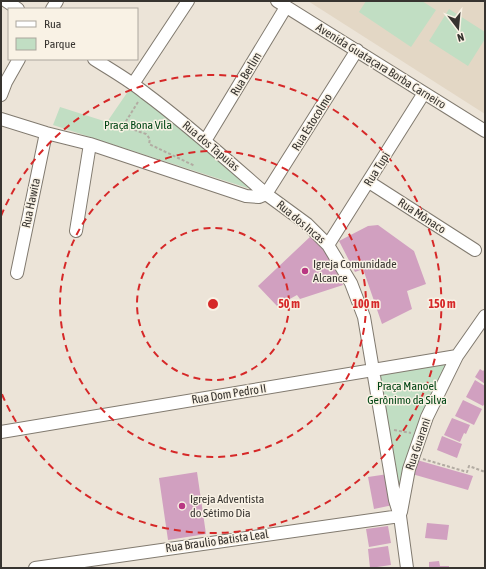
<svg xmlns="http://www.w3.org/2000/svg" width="486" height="569" viewBox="0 0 486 569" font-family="'Asap Condensed',sans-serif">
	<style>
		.built { fill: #e3d7c5 }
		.green { fill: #c1dec3 }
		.building { fill: #d1a0c0 }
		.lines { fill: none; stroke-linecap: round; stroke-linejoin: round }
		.minor-casing { stroke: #817a6f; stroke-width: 14 }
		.path { stroke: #b2aba2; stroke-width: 2; stroke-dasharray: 3 2; stroke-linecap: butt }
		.minor { stroke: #fff; stroke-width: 12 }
		.ring { fill: none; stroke: #d62828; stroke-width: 2; stroke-dasharray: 7 5 }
		.poi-dot { fill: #b93883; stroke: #f9f2e5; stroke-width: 1.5 }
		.labels { text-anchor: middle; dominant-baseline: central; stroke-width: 3; stroke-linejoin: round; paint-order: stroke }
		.street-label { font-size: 12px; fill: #373430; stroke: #f9f2e5 }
		.park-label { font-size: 12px; fill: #004614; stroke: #f9f2e5 }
		.poi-label { font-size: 12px; fill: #373430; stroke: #f9f2e5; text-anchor: start }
		.centre { fill: #d62828; stroke: #f9f2e5; stroke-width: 2 }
		.ring-label { font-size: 12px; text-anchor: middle; font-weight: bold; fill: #d62828; stroke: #f9f2e5; stroke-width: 3; stroke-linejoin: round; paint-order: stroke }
	</style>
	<rect width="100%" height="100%" fill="#ece4d8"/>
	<path class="built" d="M 308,1 L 485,1 L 485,114 Z"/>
	<path class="green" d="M 366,1 L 422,1 L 436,10 L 411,47 L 359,12 Z
		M 449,9 L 485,32 L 485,39 L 468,66 L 429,41 Z
		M 131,87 L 257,191 L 53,125 L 60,107 L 107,122 Z
		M 448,362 L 406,466 L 396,492 L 377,371 Z"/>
	<path class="building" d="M 378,225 L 414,251 L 426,284 L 407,291 L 412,309 L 382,324 L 363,269 L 355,272 L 339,241 L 368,226 Z
		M 312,235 L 329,257 L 343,285 L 300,299 L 297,295 L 277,306 L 258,286 Z
		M 480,369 L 483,371 L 485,369 L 485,384 L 475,377 Z
		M 475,380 L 485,386 L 485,403 L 483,406 L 466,397 Z
		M 463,400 L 482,409 L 474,425 L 455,416 Z
		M 452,418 L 470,425 L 466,434 L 464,433 L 460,442 L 444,435 Z
		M 442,436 L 462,444 L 457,458 L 437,450 Z
		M 417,460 L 473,476 L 468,490 L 412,474 Z
		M 197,472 L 206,534 L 168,540 L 159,478 Z
		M 388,474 L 393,505 L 374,509 L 368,477 Z
		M 427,523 L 449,525 L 447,540 L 425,538 Z
		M 388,526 L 391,543 L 369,547 L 366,529 Z
		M 388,546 L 391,565 L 370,568 L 368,549 Z
		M 439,561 L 440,566 L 449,566 L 449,568 L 429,568 L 429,562 Z"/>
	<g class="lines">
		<g class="minor-casing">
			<path id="minor" d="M 6,1 L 18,9
				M 277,1 L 485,131
				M 52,9 L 57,1
				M 94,59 C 111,70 129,80 145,93 C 187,124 227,160 266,194 L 357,50
				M 133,84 L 188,1
				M 1,95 L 6,82 L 19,59
				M 1,119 L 46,133 L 90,144 L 246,196 L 259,197 L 266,194 L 307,224 L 328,245 L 351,283 L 364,317 L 395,500 L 400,516 L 407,568
				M 205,141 L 286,7
				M 369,182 L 475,250
				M 76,231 L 90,144
				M 328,245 L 424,93
				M 17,273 L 46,133
				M 1,432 L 457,356
				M 401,512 L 409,469 L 427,417 L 457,356 L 485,316
				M 35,568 L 400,516"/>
		</g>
		<path class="path" d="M 138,102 L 123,126 L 146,134 C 150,138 150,140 149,144 L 195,166
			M 394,430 L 411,433
			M 423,459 L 467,472 L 469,466 L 485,472"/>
		<use href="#minor" class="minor"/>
	</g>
	<g class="ring">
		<circle cx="213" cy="304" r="76"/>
		<circle cx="213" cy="304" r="153"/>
		<path d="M1 216A229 229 0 1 1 1 392"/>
	</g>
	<g class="poi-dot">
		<circle cx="305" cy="271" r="4"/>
		<circle cx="182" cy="506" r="4"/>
	</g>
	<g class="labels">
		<g class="street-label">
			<text transform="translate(381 66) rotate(32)">Avenida Guataçara Borba Carneiro</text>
			<text transform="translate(246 74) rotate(-59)">Rua Berlim</text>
			<text transform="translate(312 122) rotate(-58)">Rua Estocolmo</text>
			<text transform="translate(211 146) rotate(40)">Rua dos Tapuias</text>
			<text transform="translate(377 169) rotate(-58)">Rua Tupi</text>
			<text transform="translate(31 203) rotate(-78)">Rua Hawita</text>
			<text transform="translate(422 216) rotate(33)">Rua Mônaco</text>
			<text transform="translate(301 222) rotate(40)">Rua dos Incas</text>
			<text transform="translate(229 394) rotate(-9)">Rua Dom Pedro II</text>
			<text transform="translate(418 444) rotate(-71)">Rua Guarani</text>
			<text transform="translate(217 541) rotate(-8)">Rua Braulio Batista Leal</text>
		</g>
		<g class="park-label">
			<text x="138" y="125">Praça Bona Vila</text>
			<text x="407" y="386">Praça Manoel<tspan x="407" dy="14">Gerônimo da Silva</tspan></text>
		</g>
		<g class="poi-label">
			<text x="313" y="264">Igreja Comunidade<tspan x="313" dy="14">Alcance</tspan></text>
			<text x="190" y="499">Igreja Adventista<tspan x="190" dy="14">do Sétimo Dia</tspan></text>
		</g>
	</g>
	<circle cx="213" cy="304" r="6" class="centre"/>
	<g class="ring-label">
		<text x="289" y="308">50 m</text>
		<text x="366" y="308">100 m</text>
		<text x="442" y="308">150 m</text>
	</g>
	<rect width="486" height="569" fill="none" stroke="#373430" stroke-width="4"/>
	<rect x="8" y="8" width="130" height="52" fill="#f9f2e5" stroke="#aba69d"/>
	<rect x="16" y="21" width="20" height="6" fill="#ffffff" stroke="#aba69d"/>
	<text x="44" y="28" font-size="12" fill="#373430">Rua</text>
	<rect x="16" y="38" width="20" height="12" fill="#c1dec3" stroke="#aba69d"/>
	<text x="44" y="48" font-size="12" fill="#373430">Parque</text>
	<g transform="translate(458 28) rotate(164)" stroke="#f9f2e5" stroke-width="3" paint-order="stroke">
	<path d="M0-3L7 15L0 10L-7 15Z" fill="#373430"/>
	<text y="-6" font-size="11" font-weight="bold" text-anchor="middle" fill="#373430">N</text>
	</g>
</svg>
